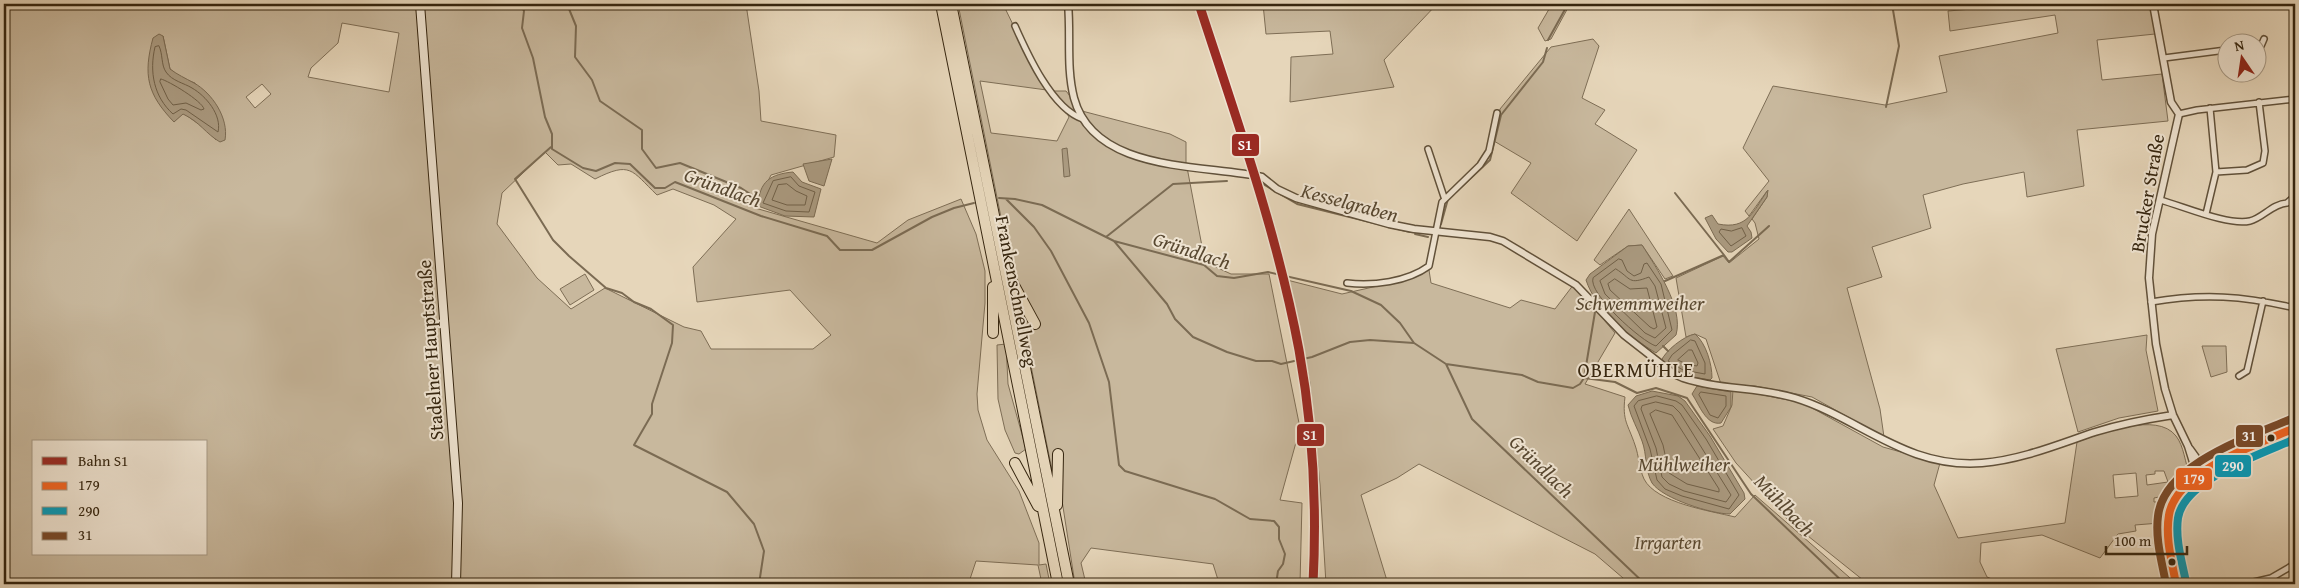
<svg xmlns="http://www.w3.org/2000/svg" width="2299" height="588" viewBox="0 0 2299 588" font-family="'Gentium Book Plus',serif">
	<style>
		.green { fill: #c8b89d; stroke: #7e6e56; fill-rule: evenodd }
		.water { fill: #aa9a80; stroke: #7b6b53 }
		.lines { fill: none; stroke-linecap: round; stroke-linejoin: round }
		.shore { stroke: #706048; stroke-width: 1 }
		.stream { stroke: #7b6b53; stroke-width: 2 }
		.minor-casing { stroke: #61513a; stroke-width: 8 }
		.tertiary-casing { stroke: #61513a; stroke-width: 9 }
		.secondary-casing { stroke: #35250f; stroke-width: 10 }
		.motorway-casing { stroke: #35250f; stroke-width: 12 }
		.minor { stroke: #efe4d2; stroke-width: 5 }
		.tertiary { stroke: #efe4d2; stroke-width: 6 }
		.secondary { stroke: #efe4d2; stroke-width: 8 }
		.motorway { stroke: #e6d6ba; stroke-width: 10 }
		.bus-1-casing { stroke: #efe4d2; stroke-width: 11 }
		.bus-2-casing { stroke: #efe4d2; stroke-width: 11 }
		.bus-3-casing { stroke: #efe4d2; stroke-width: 11 }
		.bus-1 { stroke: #f26522; stroke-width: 8 }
		.bus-2 { stroke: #059cbb; stroke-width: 8 }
		.bus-3 { stroke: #7a4b2a; stroke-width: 8 }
		.rail-1-casing { stroke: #efe4d2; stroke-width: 12 }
		.rail-1 { stroke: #9a2a23; stroke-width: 9 }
		.bus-dot { fill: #35250f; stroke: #efe4d2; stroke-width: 2 }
		.labels { text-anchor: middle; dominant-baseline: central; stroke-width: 4; stroke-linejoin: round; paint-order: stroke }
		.street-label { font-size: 19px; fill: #35250f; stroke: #efe4d2 }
		.park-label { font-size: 19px; font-style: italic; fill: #5a4a32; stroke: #efe4d2 }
		.water-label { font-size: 20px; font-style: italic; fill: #584831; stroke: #efe4d2 }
		.neighbourhood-label { font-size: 20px; letter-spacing: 1px; fill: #35250f; stroke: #efe4d2 }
		.line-badge { stroke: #efe4d2; stroke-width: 2 }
		.badge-label { font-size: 14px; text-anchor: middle; font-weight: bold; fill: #fff }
	</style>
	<rect width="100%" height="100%" fill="#e6d6ba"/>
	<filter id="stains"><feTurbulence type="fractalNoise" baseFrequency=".004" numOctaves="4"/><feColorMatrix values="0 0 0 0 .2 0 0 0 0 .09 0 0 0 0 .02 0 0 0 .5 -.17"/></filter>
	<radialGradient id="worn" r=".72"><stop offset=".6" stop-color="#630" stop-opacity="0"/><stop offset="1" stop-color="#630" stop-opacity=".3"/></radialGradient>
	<path class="green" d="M 4,4 L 746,4 L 759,91 L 761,121 L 836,135 L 834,157 L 771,175 L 755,208 L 877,243 L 908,220 L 961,199 L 976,234 L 985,271 L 985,303 L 977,394 L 978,410 L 987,440 L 1019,491 L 1039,543 L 1039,565 L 1046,564 L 1050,584 L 1042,584 L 1038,565 L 976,561 L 970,579 L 842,581 L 840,584 L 4,584 ZM 342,23 L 399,33 L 389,92 L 308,77 L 311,68 L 338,43 ZM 163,36 L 170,69 L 181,78 L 195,83 L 216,140 L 203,127 L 183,113 L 174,122 ZM 262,84 L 271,94 L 255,108 L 246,97 ZM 545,152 L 558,165 L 571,164 L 595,179 C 631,161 631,170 657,195 L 673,189 L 714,205 L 736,219 L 693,267 L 697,302 L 790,290 L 831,335 L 813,349 L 711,349 L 701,331 L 684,327 L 605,288 L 571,309 L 537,278 L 497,224 L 502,193 ZM 34,442 L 206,442 L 206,554 L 34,554 Z
		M 958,4 L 1003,4 L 1033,66 L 1054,91 L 1066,91 L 1082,111 L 1170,134 L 1186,142 L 1186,162 L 1205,262 L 1231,274 L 1269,274 L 1300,428 L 1280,500 L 1302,503 L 1300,584 L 1179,584 L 1179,580 L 1219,583 L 1213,564 L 1091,548 L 1081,563 L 1086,584 L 1075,584 L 1061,494 L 1053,475 ZM 980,81 L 1054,91 L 1069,117 L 1057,141 L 991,133 Z
		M 1263,4 L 1437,4 L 1384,60 L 1394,87 L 1290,102 L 1291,57 L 1333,54 L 1330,31 L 1266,34 Z
		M 1552,4 L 1570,4 L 1551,39 L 1545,41 L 1538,28 Z
		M 2032,4 L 2150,4 L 2155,34 L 2097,40 L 2102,80 L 2162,74 L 2168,121 L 2077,130 L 2084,186 L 2027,197 L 2024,172 L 1963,184 L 1923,195 L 1931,228 L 1872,247 L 1882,277 L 1847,288 L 1880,409 L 1884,437 L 1812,397 L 1755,386 L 1721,384 L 1706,339 L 1695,334 L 1686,337 L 1676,278 L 1723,256 L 1729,263 L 1759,239 L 1755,223 L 1752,219 L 1767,197 L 1767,191 L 1749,216 L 1745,211 L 1769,181 L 1743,148 L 1773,86 L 1885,105 L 1947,92 L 1939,56 L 2058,33 L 2055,15 L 1950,31 L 1948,11 Z
		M 1593,39 L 1599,46 L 1582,98 L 1605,110 L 1595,124 L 1637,150 L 1577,241 L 1511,193 L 1531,163 L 1494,141 L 1500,109 L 1551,47 Z
		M 1629,209 L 1673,276 L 1665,279 L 1642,245 L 1628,246 L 1600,265 L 1594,260 Z
		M 1629,257 L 1639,264 L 1638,270 L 1635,271 L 1628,263 Z
		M 1429,270 L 1431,283 L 1510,308 L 1521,300 L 1555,309 L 1574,284 L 1615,333 L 1585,384 L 1625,397 C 1622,421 1628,424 1635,445 C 1639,456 1639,468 1644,479 C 1656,503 1711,511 1735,517 L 1755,495 L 1857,584 L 1630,584 L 1595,554 L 1419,464 L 1397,478 L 1361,495 L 1388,584 L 1326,584 L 1320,485 L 1310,383 L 1287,280 L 1342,294 L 1404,280 Z
		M 585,274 L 594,290 L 570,305 L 560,289 Z
		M 2147,335 L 2146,350 L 2158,411 L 2119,418 L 2078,432 L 2056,349 Z
		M 1006,344 L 1008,384 L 1026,449 L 1019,454 L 1015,453 L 1005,430 L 998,399 L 997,345 Z
		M 2202,346 L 2226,346 L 2227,372 L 2211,377 Z
		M 1733,389 L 1803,403 L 1883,447 L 1940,463 L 1934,485 L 1958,538 L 2065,523 L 2077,442 C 2100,434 2157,411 2176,436 C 2184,446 2185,463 2190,476 L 2188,478 L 2184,475 L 2164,496 L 2154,498 L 2154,502 L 2159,502 L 2160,523 L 2135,525 L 2136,531 L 2118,534 L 2100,558 L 2042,535 L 1981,543 L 1980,562 L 1987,577 L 2004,584 L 1868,584 L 1788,520 L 1736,463 L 1713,429 L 1723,426 L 1732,405 ZM 2155,471 L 2164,471 L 2168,482 L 2147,485 L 2146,475 L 2155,474 ZM 2136,473 L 2138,496 L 2115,498 L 2113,475 Z"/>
	<path class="water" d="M 159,34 L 163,36 L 170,69 C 178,75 185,78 194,83 C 212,93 229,118 225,140 L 220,142 C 206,134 200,122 183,114 L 174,122 C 147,94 143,75 153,38 Z
		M 1067,148 L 1070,176 L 1064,177 L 1062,149 Z
		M 832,159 L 824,186 L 809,181 L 803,164 Z
		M 793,172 L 802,182 L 821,189 L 814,217 L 785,216 L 758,206 C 759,181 771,174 793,172 Z
		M 1768,190 L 1767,197 L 1747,226 L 1751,232 L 1752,238 L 1732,252 L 1728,252 L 1716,239 L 1705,218 L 1712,215 L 1718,224 C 1748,230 1753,211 1768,190 Z
		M 1642,245 C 1656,267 1684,308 1676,335 L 1656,353 C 1630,337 1596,311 1586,280 L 1590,274 L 1628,246 Z
		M 1695,334 C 1706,343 1712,364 1712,378 L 1710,380 L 1681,375 L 1661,361 C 1666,350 1684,336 1695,334 Z
		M 1697,386 L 1731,392 L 1731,407 L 1721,423 C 1706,426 1699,404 1692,394 Z
		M 1652,391 L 1678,396 L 1685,401 L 1710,436 L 1744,493 L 1745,499 L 1730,514 C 1712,514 1663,499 1652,483 C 1645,471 1647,454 1642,441 C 1638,429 1631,418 1628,405 L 1636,396 Z"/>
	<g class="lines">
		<path class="shore" d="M 159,46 C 163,54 161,65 166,72 C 172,81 184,83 192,88 C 206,96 222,115 218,132 L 186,110 L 181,109 L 173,114 C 154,97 149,72 155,47 Z
			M 161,79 C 169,81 202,101 204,109 L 201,110 L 186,103 L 173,105 L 168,99 L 160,82 Z
			M 791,177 L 799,186 L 815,192 L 809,212 L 786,211 L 763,203 L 773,181 Z
			M 787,184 L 796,191 L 807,196 L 805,205 L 787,205 L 772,200 L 778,185 Z
			M 1742,228 L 1746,236 L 1731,246 L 1719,232 L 1721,229 L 1731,231 Z
			M 1619,259 L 1622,260 L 1627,271 L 1634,276 L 1641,273 L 1644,264 L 1647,263 L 1661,284 L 1672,330 L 1656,346 C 1642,342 1587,293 1593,278 Z
			M 1616,269 C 1632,279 1628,285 1649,277 L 1655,286 L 1666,328 L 1655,338 L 1645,333 L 1605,294 L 1600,281 Z
			M 1615,279 L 1630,289 L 1647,288 L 1657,327 L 1654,329 L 1650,327 L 1610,290 L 1608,284 Z
			M 1691,340 L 1695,341 L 1705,363 L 1705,374 L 1683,370 L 1668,361 L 1672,355 Z
			M 1689,350 L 1692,350 L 1698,363 L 1697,366 L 1686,364 L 1678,360 Z
			M 1701,392 L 1726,396 L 1726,406 L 1718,418 L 1710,415 L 1699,395 Z
			M 1657,396 L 1676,401 L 1682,405 L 1706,439 L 1739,495 L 1729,509 L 1682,496 L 1665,489 L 1657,480 L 1650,449 L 1634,406 L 1638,401 Z
			M 1656,402 L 1673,406 L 1680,413 L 1731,495 L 1726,502 L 1684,491 L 1669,484 L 1662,477 L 1656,448 L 1641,409 L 1642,406 Z
			M 1656,410 L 1672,415 L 1719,489 L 1719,492 L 1687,484 L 1669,473 L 1663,445 L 1650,414 Z"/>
		<path class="stream" d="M 521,4 L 524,11 L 522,28 L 533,58 L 545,117 L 552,134 L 552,149 L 583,168 L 596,171 L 615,163 L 630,164 L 655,188 L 665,188 L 675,182 L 761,216 L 827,236 L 840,250 L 872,250 L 932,217 L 954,208 L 974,203
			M 567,4 L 576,26 L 575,57 L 592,80 L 600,101 L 642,130 L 642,149 L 656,168 L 680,163 L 741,188 L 758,199
			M 1548,40 L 1568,4
			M 1886,107 L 1899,46 L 1892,4
			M 551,147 L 515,179 L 553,240 L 569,256 L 606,288 L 622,293 L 634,302 L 651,309 L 673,325 L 672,343 L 652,404 L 652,414 L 634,445 L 727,492 L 754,524 L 764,551 L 759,584
			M 1258,181 L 1297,204 L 1410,232
			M 1456,192 L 1490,160 L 1501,115 L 1543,62 L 1547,48
			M 1675,193 L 1724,255
			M 999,198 L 1015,199 L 1042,205 L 1114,241 L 1204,265 L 1217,276 L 1234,278 L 1268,272 L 1351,291 L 1381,305 L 1400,323 L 1414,343 L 1446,364 L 1472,419 L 1645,584
			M 1006,199 L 1034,227 L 1051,251 L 1089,323 L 1109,382 L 1119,465 L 1125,471 L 1215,499 L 1250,519 L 1274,521 L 1279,527 L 1279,539 L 1285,554 L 1283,564 L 1278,571 L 1276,584
			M 1441,224 L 1448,199
			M 1415,234 L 1428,237
			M 1106,237 L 1173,184 L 1227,181
			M 1114,241 L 1167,304 L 1175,319 L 1193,337 L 1227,352 L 1256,361 L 1272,361 L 1281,364 L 1312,357 L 1350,342 L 1370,340 L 1414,343
			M 1665,281 L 1724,255 L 1729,262 L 1769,226
			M 1663,346 L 1668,351
			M 1446,364 L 1522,375 L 1538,382 L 1573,388 L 1580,384 L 1584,378 L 1615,382 L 1637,393 L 1656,388 L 1687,398 L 1751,494 L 1845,584
			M 1584,378 L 1595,312"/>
		<g class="minor-casing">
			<path id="minor" d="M 1015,26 C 1027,53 1052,109 1083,119
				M 2256,47 L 2261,46 L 2264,39
				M 2164,58 L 2226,50
				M 2179,114 L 2197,110 L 2295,99
				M 1428,149 L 1444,197
				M 2216,172 L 2247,170 L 2263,163 L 2265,151 L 2259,102
				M 2160,200 C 2183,206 2228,226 2250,221 C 2263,218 2272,204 2287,203 L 2295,196
				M 2206,214 L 2216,172 L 2210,108
				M 1347,283 C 1373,286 1407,282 1429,266 L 1442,202 L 1480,165 L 1489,151 L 1497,113
				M 2151,302 C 2204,293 2243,296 2295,308
				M 2239,376 L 2247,371 L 2263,301
				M 2245,584 L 2271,578 L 2295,564"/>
		</g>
		<g class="tertiary-casing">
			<path id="tertiary" d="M 1068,4 C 1071,35 1066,67 1074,98 C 1094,173 1202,164 1262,177 L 1277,189 L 1296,198 L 1389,224 L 1414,229 L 1490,237 L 1503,241 L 1576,285 L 1624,335 L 1674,374 L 1683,378 C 1719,390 1759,387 1795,398 C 1860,418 1906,469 1982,463 C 2021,460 2059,444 2095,432 C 2121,424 2147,419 2173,415
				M 2153,4 L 2171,102 L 2179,114 L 2152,234 L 2149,278 L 2156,344 L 2165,389 L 2173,415 L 2188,446 L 2197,475
				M 2190,449 L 2205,470
				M 2176,584 C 2173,562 2163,531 2170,508 C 2180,472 2262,443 2295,428"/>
		</g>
		<g class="secondary-casing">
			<path id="secondary" d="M 420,4 L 458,503 L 456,584"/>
		</g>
		<g class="motorway-casing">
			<path id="motorway" d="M 941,4 L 1058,584
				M 951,4 L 1069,584
				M 1010,278 L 1035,324
				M 993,333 L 993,287
				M 1015,463 L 1038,506
				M 1057,505 L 1058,454"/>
		</g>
		<use href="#minor" class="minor"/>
		<use href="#tertiary" class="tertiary"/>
		<use href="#secondary" class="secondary"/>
		<use href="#motorway" class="motorway"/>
		<g class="bus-1-casing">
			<path id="bus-1" d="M 2176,584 C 2172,562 2165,538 2169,515 C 2176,471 2258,444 2295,428"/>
		</g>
		<g class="bus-2-casing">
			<path id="bus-2" d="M 2186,582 C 2182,562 2175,539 2178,518 C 2184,479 2264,453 2295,439"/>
		</g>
		<g class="bus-3-casing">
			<path id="bus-3" d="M 2166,584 C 2162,562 2155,539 2158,516 C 2164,464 2249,437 2291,419"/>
		</g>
		<use href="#bus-1" class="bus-1"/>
		<use href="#bus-2" class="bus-2"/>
		<use href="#bus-3" class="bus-3"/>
		<g class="rail-1-casing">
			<path id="rail-1" d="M 1199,4 C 1236,118 1277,232 1299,350 C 1313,427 1317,506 1313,584"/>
		</g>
		<use href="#rail-1" class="rail-1"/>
	</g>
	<g class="bus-dot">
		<circle cx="2271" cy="438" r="4.5"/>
		<circle cx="2172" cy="562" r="4.5"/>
	</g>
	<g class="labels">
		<g class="street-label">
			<text transform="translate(2147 193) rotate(-80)">Brucker Straße</text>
			<text transform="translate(1017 291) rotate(79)">Frankenschnellweg</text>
			<text transform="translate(430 350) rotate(-94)">Stadelner Hauptstraße</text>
		</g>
		<g class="park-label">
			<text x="1668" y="542">Irrgarten</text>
		</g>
		<g class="water-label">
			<text transform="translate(723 187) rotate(20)">Gründlach</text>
			<text transform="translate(1350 202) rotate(15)">Kesselgraben</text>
			<text transform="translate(1192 250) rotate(18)">Gründlach</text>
			<text x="1640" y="302">Schwemmweiher</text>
			<text x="1684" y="463">Mühlweiher</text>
			<text transform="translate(1542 466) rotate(44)">Gründlach</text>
			<text transform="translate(1785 505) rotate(46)">Mühlbach</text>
		</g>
		<g class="neighbourhood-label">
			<text x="1636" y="369">OBERMÜHLE</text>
		</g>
	</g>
	<g class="line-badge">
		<rect x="1231" y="133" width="29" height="24" rx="5" fill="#9a2a23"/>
		<rect x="1296" y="423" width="29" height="24" rx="5" fill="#9a2a23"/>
		<rect x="2235" y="424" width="29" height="24" rx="5" fill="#7a4b2a"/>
		<rect x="2214" y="454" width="38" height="24" rx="5" fill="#059cbb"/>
		<rect x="2175" y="467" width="38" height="24" rx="5" fill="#f26522"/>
	</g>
	<g class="badge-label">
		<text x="1245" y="150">S1</text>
		<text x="1310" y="440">S1</text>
		<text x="2249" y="441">31</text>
		<text x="2233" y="471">290</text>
		<text x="2194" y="484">179</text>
	</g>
	<rect width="2299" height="588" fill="none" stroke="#e6d6ba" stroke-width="20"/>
	<rect x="5" y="5" width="2289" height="578" fill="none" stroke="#35250f" stroke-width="2.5"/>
	<rect x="10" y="10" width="2279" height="568" fill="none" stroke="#35250f"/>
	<rect x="32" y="440" width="175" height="115" fill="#efe4d2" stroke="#a59884"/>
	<rect x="42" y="457" width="25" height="8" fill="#9a2a23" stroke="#a59884"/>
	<text x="78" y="466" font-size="15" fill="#35250f">Bahn S1</text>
	<rect x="42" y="482" width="25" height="8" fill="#f26522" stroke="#a59884"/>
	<text x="78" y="490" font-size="15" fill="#35250f">179</text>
	<rect x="42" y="507" width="25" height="8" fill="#059cbb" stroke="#a59884"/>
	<text x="78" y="516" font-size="15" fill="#35250f">290</text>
	<rect x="42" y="532" width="25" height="8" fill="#7a4b2a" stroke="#a59884"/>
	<text x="78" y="540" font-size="15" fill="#35250f">31</text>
	<g transform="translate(2242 58) rotate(347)"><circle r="24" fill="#efe4d2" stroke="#a59884"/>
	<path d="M0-4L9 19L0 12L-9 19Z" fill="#8f2418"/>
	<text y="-8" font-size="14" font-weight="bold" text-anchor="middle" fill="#35250f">N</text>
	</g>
	<path d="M2106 546v8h81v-8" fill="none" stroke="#35250f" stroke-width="2.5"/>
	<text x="2114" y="546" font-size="15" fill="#35250f" stroke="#efe4d2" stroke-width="4" paint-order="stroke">100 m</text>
	<rect width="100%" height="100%" filter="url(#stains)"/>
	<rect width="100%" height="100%" fill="url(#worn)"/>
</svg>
